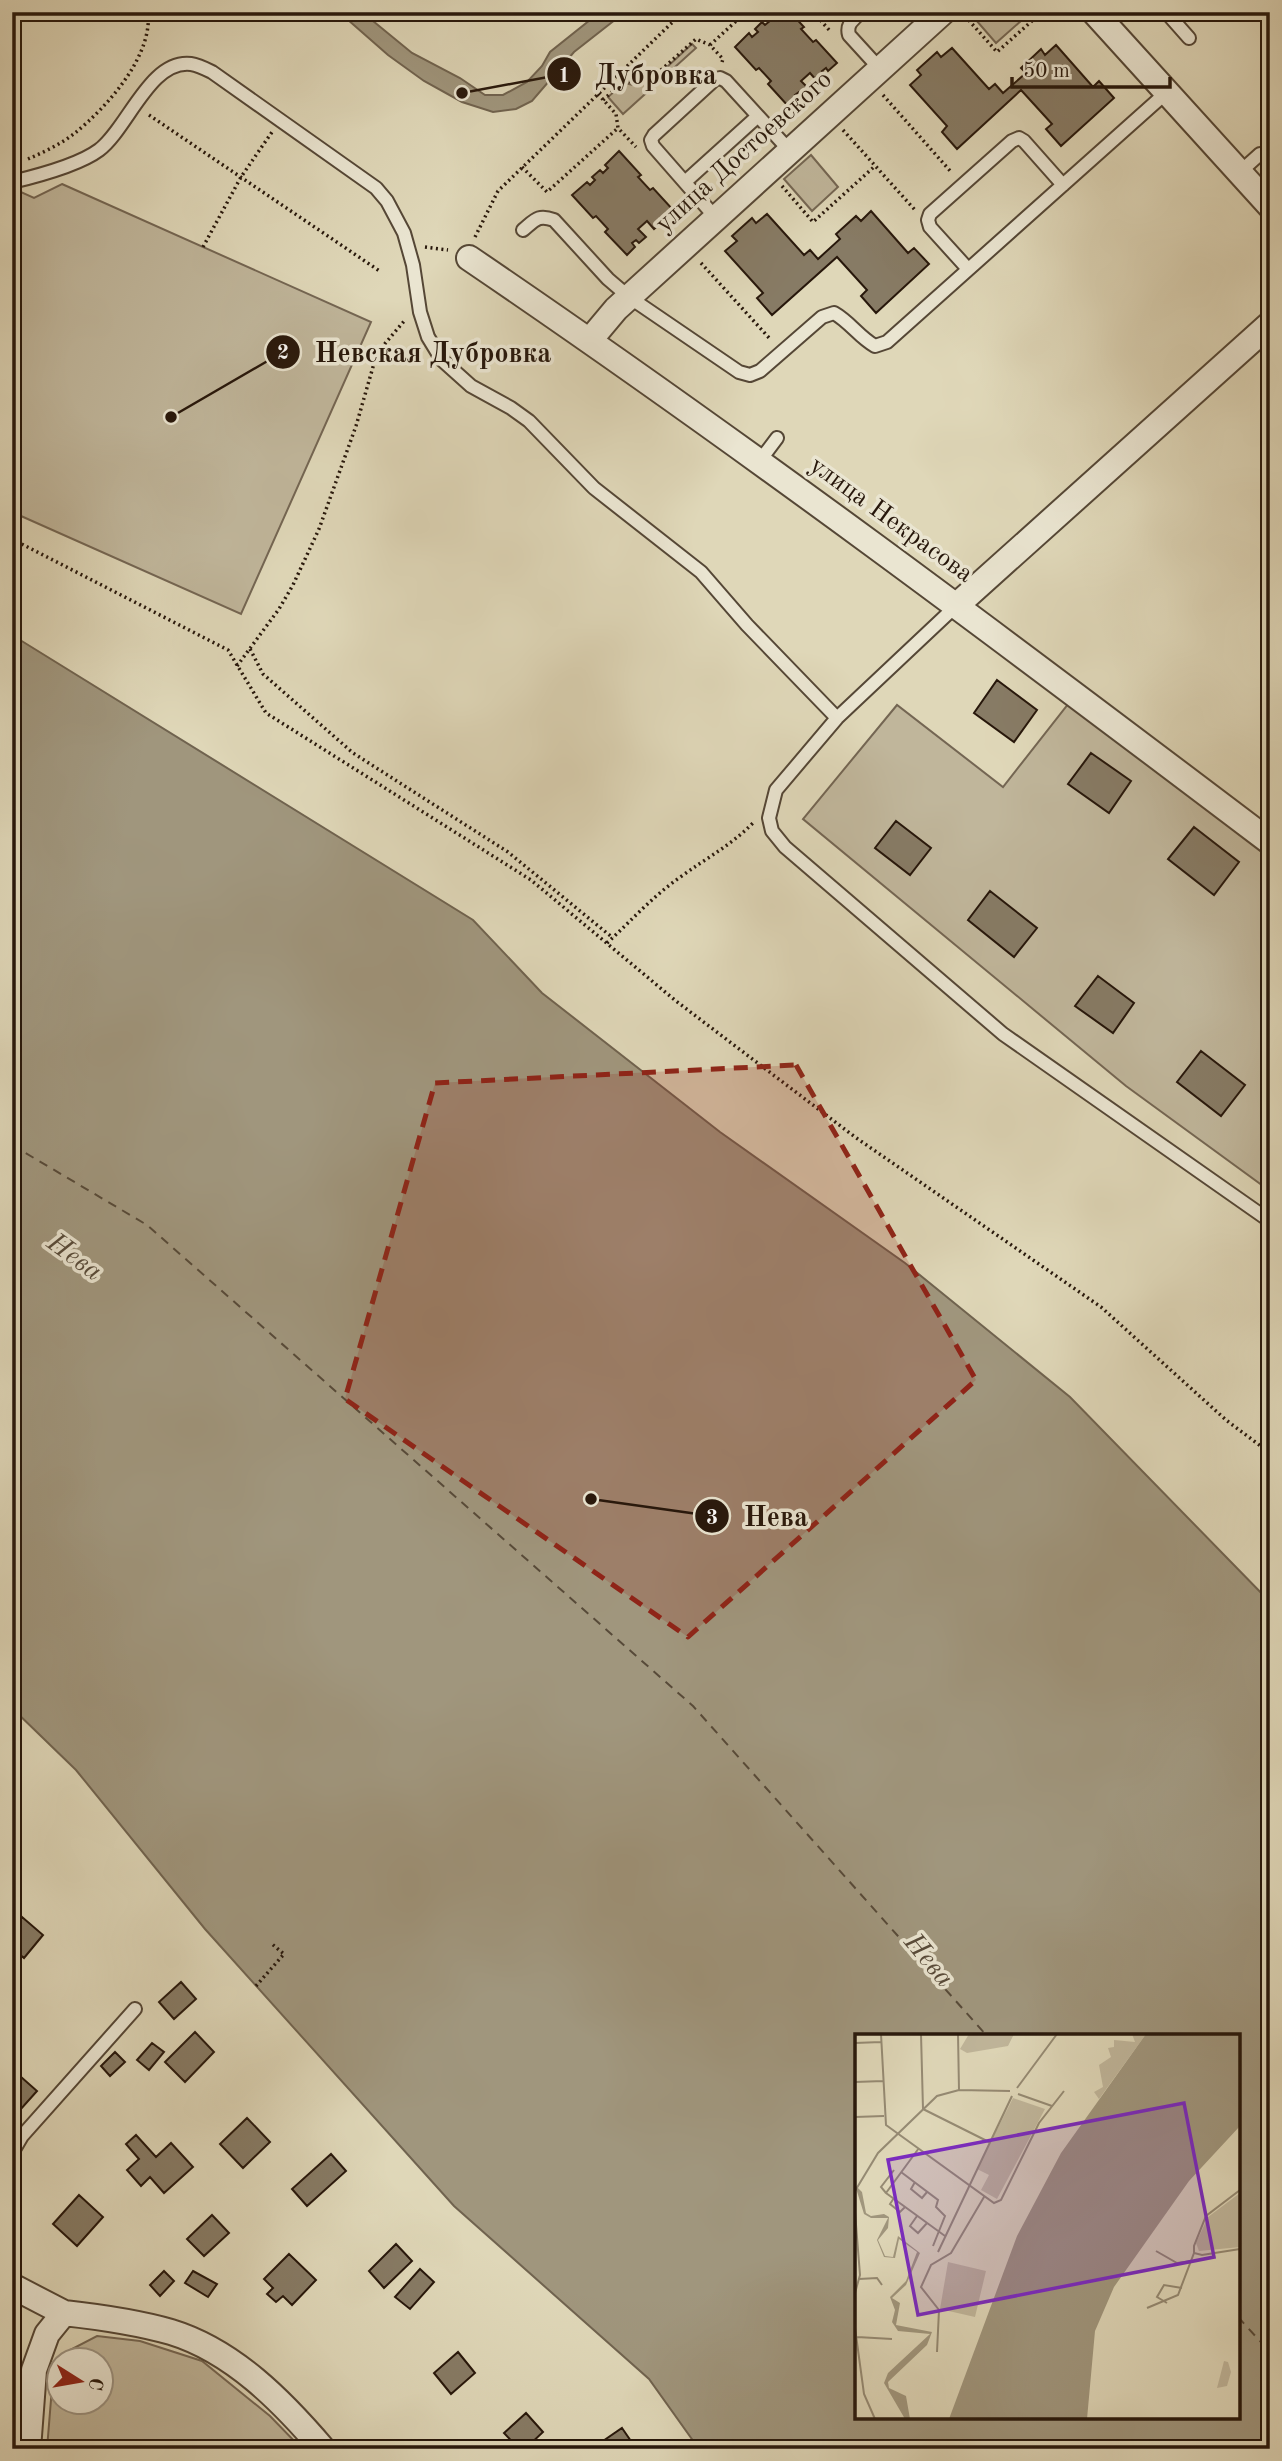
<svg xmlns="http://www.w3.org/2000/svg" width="1282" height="2461" viewBox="0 0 1282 2461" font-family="'Old Standard TT',serif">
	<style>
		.green { fill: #c0b69b; stroke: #746653; stroke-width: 2 }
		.water { fill: #a0967d; stroke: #70634f; stroke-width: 2; fill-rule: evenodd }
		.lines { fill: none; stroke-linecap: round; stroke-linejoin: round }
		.ferry { stroke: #574a39; stroke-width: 2; stroke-dasharray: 9 7; stroke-linecap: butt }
		.building { fill: #877b65; stroke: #27170b; stroke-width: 2 }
		.lane-casing { stroke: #554736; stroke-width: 16 }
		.street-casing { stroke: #554736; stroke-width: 28 }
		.path { stroke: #27170b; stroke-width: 3.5; stroke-dasharray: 2 3.5; stroke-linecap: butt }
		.lane { stroke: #eae5d1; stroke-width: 12 }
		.street { stroke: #eae5d1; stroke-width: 24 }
		.marked { fill: #8f2418; fill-opacity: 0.2; stroke: #8f2418; stroke-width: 5; stroke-dasharray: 14 9; stroke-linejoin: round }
		.labels { text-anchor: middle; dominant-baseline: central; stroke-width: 7; stroke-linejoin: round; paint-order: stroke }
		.street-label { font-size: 26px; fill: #27170b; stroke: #eae5d1 }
		.water-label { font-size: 28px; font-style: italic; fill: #574a39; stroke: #eae5d1 }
		.inset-river { fill: none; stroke: #a0967d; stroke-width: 3.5 }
		.inset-road { fill: none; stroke: #958a73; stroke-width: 2 }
		.view { fill: #7b2cbf; fill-opacity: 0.15; stroke: #7b2cbf; stroke-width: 3.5 }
		.inset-edge { fill: none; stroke: #27170b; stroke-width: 3.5 }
		.leader { fill: none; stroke: #27170b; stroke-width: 2.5 }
		.callout-dot { fill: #27170b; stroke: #eae5d1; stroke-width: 2.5 }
		.mark-label { font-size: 21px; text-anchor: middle; font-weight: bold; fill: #fff }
		.callout-label { font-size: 28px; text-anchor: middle; font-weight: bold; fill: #27170b; stroke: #eae5d1; stroke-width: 7; stroke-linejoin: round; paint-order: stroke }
	</style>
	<rect width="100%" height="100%" fill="#dfd7b8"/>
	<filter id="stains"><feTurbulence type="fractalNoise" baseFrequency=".00286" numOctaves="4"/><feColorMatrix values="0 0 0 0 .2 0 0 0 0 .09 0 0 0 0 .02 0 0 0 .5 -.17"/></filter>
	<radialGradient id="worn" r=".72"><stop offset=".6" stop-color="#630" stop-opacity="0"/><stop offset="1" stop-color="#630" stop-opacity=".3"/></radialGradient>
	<path class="green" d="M 969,12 L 1014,12 L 1022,20 L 996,43 Z
		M 692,44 L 696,48 L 623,114 L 608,97 L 624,83 L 633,85 L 642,77 L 653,80 Z
		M 811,155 L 838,187 L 812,211 L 784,179 Z
		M 62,184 L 371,322 L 241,614 L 12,512 L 12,188 L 34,198 Z
		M 1069,703 L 1270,857 L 1270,1191 L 1126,1086 L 803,819 L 897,705 L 1003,787 Z
		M 97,2336 L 140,2341 L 202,2361 L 270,2416 L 302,2449 L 47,2449 L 53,2375 L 59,2366 L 60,2402 L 102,2402 L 102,2360 L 64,2359 L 70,2350 Z"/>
	<path class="water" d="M 339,12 L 362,12 L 412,53 L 460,78 L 485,95 L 503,95 L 527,82 L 542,66 L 550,52 L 600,12 L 625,12 L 574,52 L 532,101 L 516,109 L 493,112 L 462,102 L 424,81 L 388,55 Z
		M 12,635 L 473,920 L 542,993 L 720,1132 L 905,1263 L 1070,1397 L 1270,1602 L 1270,2449 L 699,2449 L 649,2379 L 454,2206 L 205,1929 L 76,1770 L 12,1708 ZM 857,2036 L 1238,2036 L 1238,2417 L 857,2417 Z"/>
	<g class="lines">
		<path class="ferry" d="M 12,1145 L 147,1225 L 693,1706 L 987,2036
			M 1238,2317 L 1270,2352"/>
	</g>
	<path class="building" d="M 772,12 L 790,12 L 804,27 L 801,29 L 813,42 L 816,40 L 837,63 L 828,71 L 826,68 L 822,71 L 825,74 L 817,81 L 810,73 L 801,81 L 809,89 L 802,95 L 799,92 L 795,95 L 798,99 L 789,107 L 768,84 L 771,81 L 759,68 L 756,70 L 735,47 L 749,33 L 752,37 L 758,32 L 755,29 L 762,22 L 765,25 L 771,20 L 767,17 Z
		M 1056,45 L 1093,87 L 1099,81 L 1114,98 L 1061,146 L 1046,129 L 1052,124 L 1021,90 L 957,149 L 942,132 L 947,126 L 910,85 L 921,75 L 917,70 L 937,52 L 941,57 L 952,48 L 989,89 L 995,84 L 1003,93 L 1026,73 L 1021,68 L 1041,49 L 1045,55 Z
		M 619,151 L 641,175 L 638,177 L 650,190 L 653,188 L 674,211 L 666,219 L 663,216 L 659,219 L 662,222 L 654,229 L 647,221 L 638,229 L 646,237 L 639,243 L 636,240 L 632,243 L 635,247 L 627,255 L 605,232 L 608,229 L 596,216 L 593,218 L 572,195 L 587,182 L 590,185 L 595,180 L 592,177 L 600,170 L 603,173 L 608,168 L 605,165 Z
		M 871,211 L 908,253 L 914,248 L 929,264 L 876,313 L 861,296 L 867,290 L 837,257 L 772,315 L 757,298 L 763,293 L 725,251 L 737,241 L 732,236 L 752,218 L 756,223 L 767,214 L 804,255 L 810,250 L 818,259 L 840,239 L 836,234 L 856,216 L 861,221 Z
		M 997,680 L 1037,710 L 1014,742 L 974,713 Z
		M 1091,753 L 1131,781 L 1109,813 L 1068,784 Z
		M 896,821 L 931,848 L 910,875 L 875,848 Z
		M 1194,827 L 1239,862 L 1214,895 L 1168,859 Z
		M 990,891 L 1037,928 L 1014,957 L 968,920 Z
		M 1098,976 L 1134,1003 L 1113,1033 L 1075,1006 Z
		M 1201,1051 L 1245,1085 L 1221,1116 L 1177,1082 Z
		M 22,1917 L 43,1935 L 24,1958 L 12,1948 L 12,1929 Z
		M 181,1982 L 196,1999 L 174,2019 L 159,2002 Z
		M 195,2032 L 214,2052 L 185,2082 L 165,2062 Z
		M 152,2043 L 164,2052 L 149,2070 L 137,2060 Z
		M 115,2052 L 125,2062 L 110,2076 L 101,2066 Z
		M 12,2069 L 37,2091 L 12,2119 Z
		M 247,2118 L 270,2142 L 243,2168 L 220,2144 Z
		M 136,2135 L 156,2157 L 171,2143 L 193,2167 L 164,2193 L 150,2177 L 141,2186 L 127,2170 L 139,2159 L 126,2144 Z
		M 331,2154 L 346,2171 L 307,2206 L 292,2189 Z
		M 79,2195 L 103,2217 L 77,2246 L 53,2224 Z
		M 212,2215 L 229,2233 L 204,2256 L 187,2239 Z
		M 396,2244 L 412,2261 L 384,2288 L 369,2271 Z
		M 289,2254 L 316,2280 L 292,2305 L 283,2296 L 276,2302 L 267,2294 L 273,2288 L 264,2279 Z
		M 420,2269 L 434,2282 L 410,2309 L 395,2297 Z
		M 164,2271 L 174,2281 L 160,2296 L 150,2285 Z
		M 193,2271 L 217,2284 L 208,2297 L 185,2283 Z
		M 458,2352 L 475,2373 L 451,2394 L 434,2373 Z
		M 526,2413 L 543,2432 L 525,2449 L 519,2449 L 504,2433 Z
		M 622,2428 L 635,2447 L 632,2449 L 603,2449 L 600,2443 Z"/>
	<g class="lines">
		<g class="lane-casing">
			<path id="lane" d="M 861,12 C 853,20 846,24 849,35 L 880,69
				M 1166,12 L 1189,38
				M 1240,172 L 1260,154
				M 12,182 C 37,176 79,165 99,150 C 128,128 150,59 191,64 C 198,65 206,69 212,72 L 376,188 L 387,201 L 404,233 L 413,265 L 420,312 L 428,337 L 442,360 L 471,386 L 511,408 L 529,421 L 594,488 L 701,572 L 747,625 L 837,718
				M 685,182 L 758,116
				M 716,218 L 653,146 L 651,140 L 654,135 L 714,80 L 720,78 L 726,81 L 790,151
				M 523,230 C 535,220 538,214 554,220 L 608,279 L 629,297 L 739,372 L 750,375 L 760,371 L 822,317 L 834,313 C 850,322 859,337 875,346 L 887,342 L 1167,92
				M 968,269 L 930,227 L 928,220 L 930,214 L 1012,141 L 1019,138 L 1024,141 L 1063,185
				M 759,462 L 777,438
				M 957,605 L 837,718 L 776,790 L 769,818 L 772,831 L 785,847 L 1003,1034 L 1270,1221
				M 12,2153 L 22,2136 L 135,2009"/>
		</g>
		<g class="street-casing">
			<path id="street" d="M 1094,12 L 1270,206
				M 469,258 C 743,444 1006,642 1270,842
				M 590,340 L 616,309 L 943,12
				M 957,605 L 1270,324
				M 12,2286 L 64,2313
				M 28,2449 L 34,2370 L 47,2334 L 64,2313 C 100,2317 136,2322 171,2332 C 233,2351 282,2401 323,2449"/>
		</g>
		<path class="path" d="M 813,12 L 831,32
			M 1027,12 L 1033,20
			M 965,16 L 997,52 L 1042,12
			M 710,45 L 746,12
			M 598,94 L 616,114 L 618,128 L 636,147
			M 883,95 L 952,173
			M 603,100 L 624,81 L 632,82 L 639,75 L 652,78 L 696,39 L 710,45 L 723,59 L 722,62
			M 149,115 L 381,272
			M 843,130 L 915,210
			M 28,159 C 44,152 61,144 75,133 C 107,107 153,56 148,12
			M 522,167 L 547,192 L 618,128
			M 782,186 L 813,222 L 875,166
			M 475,237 L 498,191 L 683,12
			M 203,247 L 241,177 L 272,132
			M 425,247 L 448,250
			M 701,263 L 771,340
			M 12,539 L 228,650 L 266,713 L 531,880 L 676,1001 L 855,1137 L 1101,1307 L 1226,1420 L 1270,1453
			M 250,649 L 263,674 L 353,753 L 508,852 L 613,938
			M 237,666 L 279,609 L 293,585 L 319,529 L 356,426 L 377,353 L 405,320
			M 607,943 C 631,921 652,897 679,878 C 706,858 729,847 753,823
			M 256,1986 L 284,1954 L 272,1944"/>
		<use href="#lane" class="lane"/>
		<use href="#street" class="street"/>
	</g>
	<path class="marked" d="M 796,1065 L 976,1380 L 688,1637 L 345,1399 L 435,1083 Z"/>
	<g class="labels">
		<g class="street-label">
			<text transform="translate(744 152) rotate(-42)">улица Достоевского</text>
			<text transform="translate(891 520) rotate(36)">улица Некрасова</text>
		</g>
		<g class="water-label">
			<text transform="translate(74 1258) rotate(36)">Нева</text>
			<text transform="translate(928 1961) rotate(50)">Нева</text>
		</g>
	</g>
	<g transform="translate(855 2034)">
		<rect width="385" height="385" fill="#dfd7b8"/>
		<path d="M 114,0 L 159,0 L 153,12 L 112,19 L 105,15 ZM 262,0 L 291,0 L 244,65 L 239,58 L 248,53 L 244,31 L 256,23 L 253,14 L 259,13 L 259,6 L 280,8 L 277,0 ZM 158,64 L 190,75 L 142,165 L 126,156 L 134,141 L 122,135 ZM 385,159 L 385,213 L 344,217 L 341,209 L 353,183 ZM 93,228 L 131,237 L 120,283 L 85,275 ZM 369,327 L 373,328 L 376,338 L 372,352 L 362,354 Z" fill="#c0b69b"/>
		<path d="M 291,0 L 385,0 L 385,92 L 334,147 L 259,253 L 240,297 L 232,385 L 94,385 L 162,202 L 206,119 ZM 0,151 L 7,158 L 11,179 L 16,182 L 29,180 L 34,183 L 33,194 L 23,206 L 30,222 L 38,223 L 43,202 L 65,219 L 51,251 L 37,264 L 45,269 L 41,291 L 77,298 L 72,311 L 33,348 L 34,354 L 51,362 L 55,385 L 50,385 L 29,349 L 33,339 L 75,300 L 43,297 L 37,288 L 40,276 L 35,263 L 51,247 L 62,218 L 44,205 L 40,224 L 29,223 L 22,206 L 33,184 L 16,184 L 9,180 Z" fill="#a0967d"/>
		<path class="inset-river" d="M 165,385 L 182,303 L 207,234 L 252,157 L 371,0"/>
		<path class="inset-road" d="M 26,0 L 31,91 L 139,169 L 146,166 L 184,89 L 209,57M 66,0 L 68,75 L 134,108M 103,0 L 104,56M 0,9 L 26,8M 0,48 L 28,47M 162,54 L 202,0M 163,60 L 197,72M 0,83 L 29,82M 64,114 L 31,159 L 90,202M 46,138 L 83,166 L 81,173 L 90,182 L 78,212M 60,148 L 56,155 L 67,164 L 72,158M 385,156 L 351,182 L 339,212 L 339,219 L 347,221 L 385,215M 0,157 L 23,119 L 82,62 L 104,56 L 155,57M 31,159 L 26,153 L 39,136M 39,164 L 35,170 L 45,178 L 50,173M 0,178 L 5,241 L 0,259M 62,182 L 55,192 L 63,199 L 72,189M 301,217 L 322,229 L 337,227M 83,218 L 157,62M 4,245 L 22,244 L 27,251M 312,269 L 302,263 L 309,251 L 327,254M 292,274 L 323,261 L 339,219M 0,294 L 9,360 L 20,385M 2,303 L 37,305M 82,318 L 84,276 L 66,253 L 76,231 L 96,219 L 129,163"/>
		<path class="view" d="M 329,69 L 359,223 L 63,281 L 33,126 Z"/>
		<rect width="385" height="385" class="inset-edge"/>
	</g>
	<path class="leader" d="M462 93L564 74M171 417L283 352M591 1499L712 1516"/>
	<g class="callout-dot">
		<circle cx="462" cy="93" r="7"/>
		<circle cx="171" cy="417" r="7"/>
		<circle cx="591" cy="1499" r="7"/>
		<circle cx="564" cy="74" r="18"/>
		<circle cx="283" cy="352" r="18"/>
		<circle cx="712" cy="1516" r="18"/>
	</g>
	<g class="mark-label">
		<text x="564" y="82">1</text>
		<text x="283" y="359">2</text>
		<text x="712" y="1524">3</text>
	</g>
	<g class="callout-label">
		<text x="656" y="84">Дубровка</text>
		<text x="433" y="362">Невская Дубровка</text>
		<text x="776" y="1526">Нева</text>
	</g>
	<rect width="1282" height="2461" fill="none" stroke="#dfd7b8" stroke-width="42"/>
	<rect x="14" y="14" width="1254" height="2433" fill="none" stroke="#27170b" stroke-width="3.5"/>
	<rect x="21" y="21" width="1240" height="2419" fill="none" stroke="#27170b" stroke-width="2"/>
	<g transform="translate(80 2381) rotate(101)"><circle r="33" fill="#eae5d1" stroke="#9c9382" stroke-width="2"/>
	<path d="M0-5L12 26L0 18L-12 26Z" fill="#8f2418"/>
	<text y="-10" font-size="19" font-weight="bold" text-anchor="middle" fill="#27170b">С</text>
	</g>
	<path d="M1012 77v10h158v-10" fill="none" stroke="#27170b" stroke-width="3.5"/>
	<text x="1023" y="77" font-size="21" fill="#27170b" stroke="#eae5d1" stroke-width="5" paint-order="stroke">50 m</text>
	<rect width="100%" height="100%" filter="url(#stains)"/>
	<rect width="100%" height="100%" fill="url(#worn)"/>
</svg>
